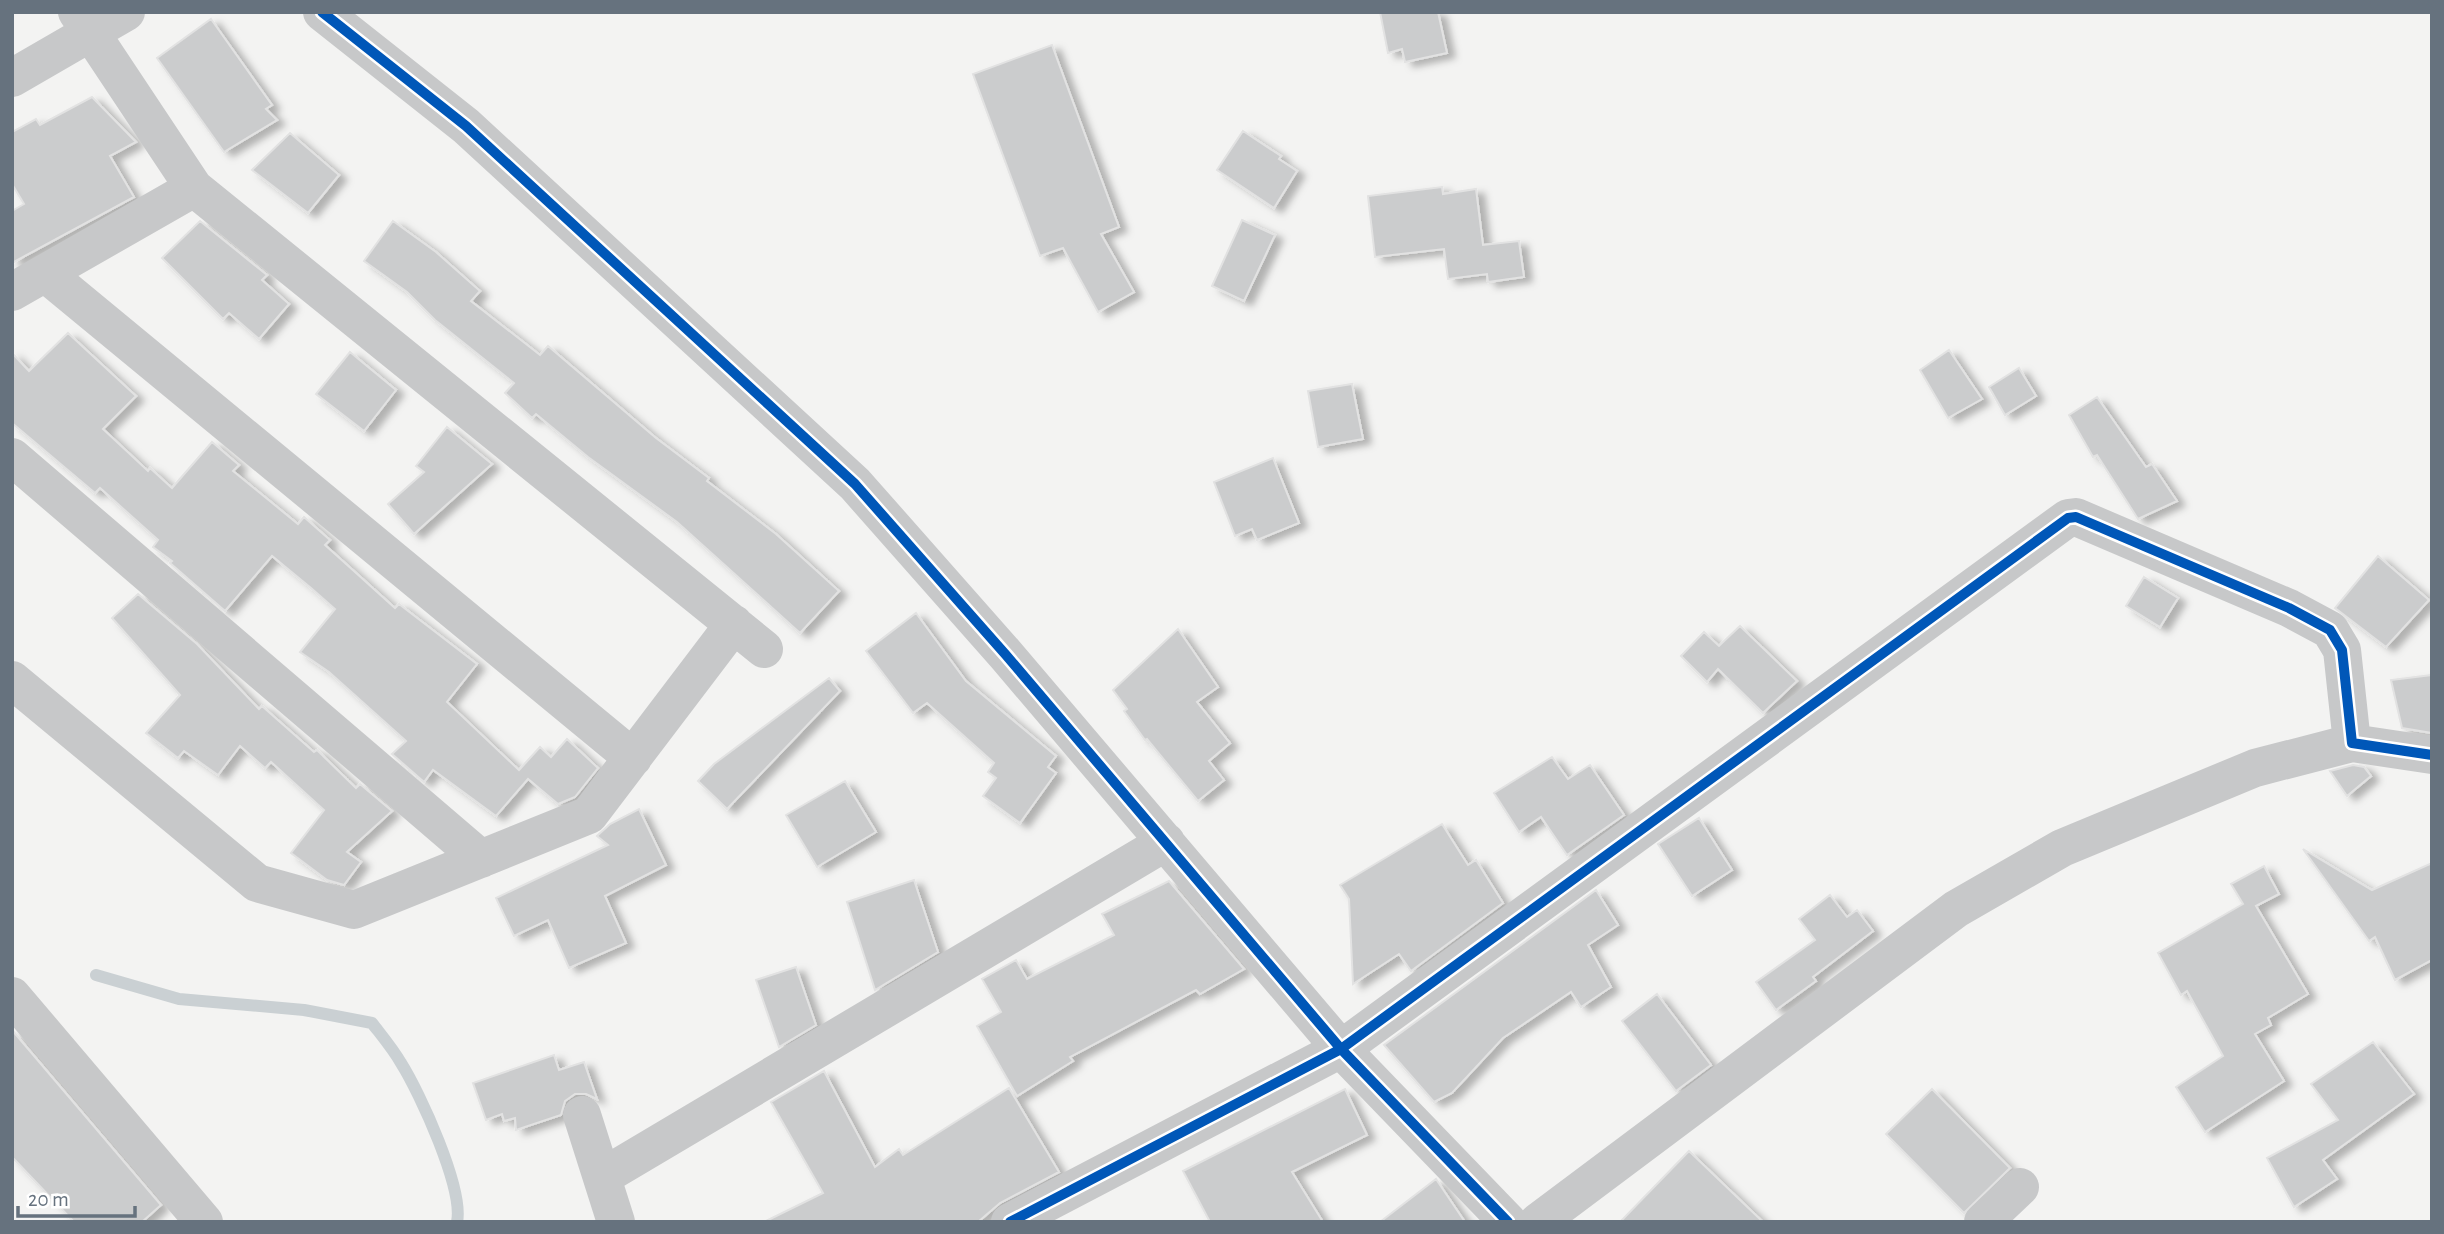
<svg xmlns="http://www.w3.org/2000/svg" width="2444" height="1234" viewBox="0 0 2444 1234" font-family="'Alegreya Sans',sans-serif">
	<style>
		.lines { fill: none; stroke-linecap: round; stroke-linejoin: round }
		.stream { stroke: #cad0d3; stroke-width: 12 }
		.building { fill: #cbcccd; stroke: #e2e2e2; stroke-width: 2; filter: url(#shadow) }
		.street { stroke: #c7c8c9; stroke-width: 38 }
		.cycleway-casing { stroke: #fff; stroke-width: 15 }
		.cycleway { stroke: #0057b8; stroke-width: 10 }
	</style>
	<defs>
		<filter id="shadow"><feDropShadow dx="8" dy="4.5" stdDeviation="3.5" flood-color="#0004"/></filter>
	</defs>
	<rect width="100%" height="100%" fill="#f3f3f2"/>
	<g class="lines">
		<path class="stream" d="M 96,975 L 179,999 L 304,1010 L 372,1023 C 382,1036 393,1049 401,1063 C 420,1093 464,1189 457,1222"/>
	</g>
	<path class="building" d="M 1380,12 L 1438,12 L 1447,53 L 1405,62 L 1402,49 L 1388,53 Z
		M 211,19 L 272,105 L 266,109 L 277,120 L 224,152 L 157,58 Z
		M 1052,45 L 1119,227 L 1101,234 L 1134,292 L 1098,312 L 1063,248 L 1040,256 L 973,74 Z
		M 92,97 L 136,142 L 110,156 L 134,197 L 12,263 L 12,211 L 24,204 L 12,184 L 12,132 L 36,119 L 40,125 Z
		M 1243,131 L 1281,156 L 1279,159 L 1297,171 L 1274,208 L 1217,170 Z
		M 290,133 L 339,175 L 308,213 L 252,170 Z
		M 1442,187 L 1443,194 L 1476,189 L 1483,245 L 1519,241 L 1524,277 L 1488,282 L 1487,274 L 1448,279 L 1444,249 L 1375,257 L 1368,196 Z
		M 1242,220 L 1275,235 L 1244,301 L 1212,286 Z
		M 200,221 L 267,275 L 262,280 L 289,304 L 259,339 L 229,313 L 223,319 L 162,258 Z
		M 393,221 L 436,252 L 480,291 L 471,301 L 540,355 L 548,346 L 656,438 L 709,478 L 707,481 L 776,534 L 839,591 L 800,633 L 677,522 L 588,457 L 536,414 L 532,418 L 505,393 L 514,383 L 435,320 L 407,292 L 364,261 Z
		M 68,333 L 136,396 L 103,429 L 148,471 L 150,468 L 172,488 L 212,442 L 239,465 L 233,471 L 298,524 L 304,517 L 330,540 L 325,545 L 395,608 L 399,604 L 477,664 L 447,702 L 519,770 L 540,747 L 551,757 L 567,739 L 598,768 L 575,797 L 558,804 L 528,779 L 496,816 L 433,770 L 424,782 L 392,754 L 406,741 L 329,672 L 300,652 L 335,609 L 311,588 L 272,556 L 225,611 L 170,563 L 172,561 L 153,547 L 158,540 L 100,488 L 95,493 L 12,423 L 12,353 L 29,371 Z
		M 1949,350 L 1982,399 L 1948,418 L 1920,370 Z
		M 350,352 L 396,390 L 364,431 L 316,394 Z
		M 2019,368 L 2036,396 L 2005,415 L 1989,387 Z
		M 1352,384 L 1363,439 L 1318,447 L 1308,391 Z
		M 2097,397 L 2146,467 L 2152,464 L 2177,501 L 2138,519 L 2097,455 L 2093,457 L 2069,415 Z
		M 447,427 L 492,464 L 414,534 L 388,504 L 424,472 L 416,466 Z
		M 1273,458 L 1299,523 L 1257,540 L 1252,529 L 1235,536 L 1214,482 Z
		M 2378,556 L 2429,600 L 2386,647 L 2335,608 Z
		M 2144,577 L 2178,598 L 2160,627 L 2126,606 Z
		M 138,594 L 197,644 L 259,709 L 262,706 L 314,752 L 317,750 L 356,788 L 360,784 L 392,811 L 347,852 L 361,862 L 344,885 L 327,880 L 291,853 L 324,810 L 271,762 L 265,768 L 240,746 L 218,775 L 184,751 L 178,758 L 146,733 L 180,695 L 112,618 Z
		M 916,613 L 966,681 L 1056,756 L 1048,767 L 1056,773 L 1020,823 L 983,796 L 996,778 L 988,772 L 994,763 L 927,703 L 913,713 L 866,651 Z
		M 1740,626 L 1797,681 L 1763,713 L 1718,669 L 1707,682 L 1681,656 L 1704,632 L 1719,646 Z
		M 1178,629 L 1218,687 L 1197,702 L 1230,743 L 1209,761 L 1224,780 L 1198,801 L 1147,739 L 1145,740 L 1124,711 L 1127,709 L 1113,690 Z
		M 2432,675 L 2432,733 L 2402,728 L 2391,680 Z
		M 829,678 L 840,691 L 727,809 L 698,781 L 714,764 Z
		M 1552,757 L 1568,779 L 1590,765 L 1624,815 L 1567,855 L 1541,817 L 1519,832 L 1494,793 Z
		M 2353,765 L 2364,767 L 2371,776 L 2347,796 L 2330,771 Z
		M 845,781 L 876,832 L 817,867 L 786,815 Z
		M 639,809 L 666,865 L 605,896 L 626,943 L 569,968 L 548,920 L 514,936 L 496,898 L 608,845 L 597,836 L 610,824 Z
		M 1699,818 L 1732,870 L 1692,896 L 1658,844 Z
		M 1442,824 L 1468,865 L 1476,860 L 1503,903 L 1411,971 L 1399,954 L 1353,984 L 1349,899 L 1340,885 Z
		M 2303,849 L 2372,890 L 2432,863 L 2432,960 L 2395,980 L 2375,937 L 2369,941 Z
		M 2264,866 L 2279,894 L 2256,906 L 2308,994 L 2268,1018 L 2271,1025 L 2255,1034 L 2284,1081 L 2205,1132 L 2176,1087 L 2223,1056 L 2187,991 L 2181,995 L 2158,953 L 2243,904 L 2231,884 Z
		M 914,880 L 938,952 L 875,990 L 847,902 Z
		M 1169,881 L 1244,969 L 1200,994 L 1196,990 L 1070,1057 L 1073,1061 L 1017,1096 L 977,1026 L 1001,1012 L 982,979 L 1016,960 L 1027,979 L 1114,935 L 1102,914 Z
		M 1596,890 L 1618,925 L 1588,945 L 1611,987 L 1581,1007 L 1571,992 L 1503,1038 L 1452,1093 L 1434,1102 L 1384,1045 Z
		M 1830,895 L 1847,917 L 1857,910 L 1873,931 L 1813,977 L 1816,981 L 1776,1010 L 1756,982 L 1815,940 L 1799,919 Z
		M 796,967 L 816,1025 L 779,1047 L 756,980 Z
		M 1657,994 L 1711,1065 L 1676,1091 L 1622,1021 Z
		M 12,1030 L 161,1205 L 142,1222 L 74,1222 L 12,1157 Z
		M 2373,1042 L 2414,1094 L 2323,1160 L 2337,1179 L 2294,1207 L 2267,1158 L 2338,1120 L 2311,1084 Z
		M 554,1055 L 559,1070 L 584,1062 L 597,1099 L 586,1094 L 575,1094 L 565,1101 L 561,1115 L 516,1130 L 515,1118 L 504,1121 L 502,1114 L 486,1120 L 473,1083 Z
		M 824,1071 L 875,1167 L 899,1149 L 903,1155 L 1009,1088 L 1059,1172 L 1000,1203 L 978,1222 L 764,1222 L 823,1193 L 771,1102 Z
		M 1345,1089 L 1367,1135 L 1292,1172 L 1323,1222 L 1210,1222 L 1183,1171 Z
		M 1932,1089 L 2010,1168 L 1964,1213 L 1886,1134 Z
		M 1689,1151 L 1763,1222 L 1620,1222 Z
		M 1436,1179 L 1465,1222 L 1380,1222 Z"/>
	<g class="lines">
		<path class="street" d="M 77,12 L 194,188 L 764,649
			M 322,12 L 466,126 L 855,484 L 1006,655 L 1341,1049 L 1508,1222
			M 12,78 L 126,12
			M 45,273 L 633,758
			M 12,292 L 194,188
			M 12,457 L 481,859
			M 12,680 L 257,883 L 354,910 L 589,815 L 734,624
			M 12,996 L 204,1222
			M 582,1115 L 616,1222
			M 602,1177 L 1166,842
			M 1010,1222 L 1341,1049 L 2068,518 L 2076,517 L 2289,608 L 2330,630 L 2342,650 L 2352,743 L 2432,755
			M 1538,1222 L 1956,909 L 2062,848 L 2255,768 L 2352,743
			M 1983,1222 L 2020,1187"/>
		<g class="cycleway-casing">
			<path id="cycleway" d="M 322,12 L 466,126 L 855,484 L 1006,655 L 1341,1049 L 1508,1222
				M 1010,1222 L 1341,1049 L 2068,518 L 2076,517 L 2289,608 L 2330,630 L 2342,650 L 2352,743 L 2432,755"/>
		</g>
		<use href="#cycleway" class="cycleway"/>
	</g>
	<rect width="2444" height="1234" fill="none" stroke="#66727e" stroke-width="28"/>
	<path d="M18 1206v10h117v-10" fill="none" stroke="#66727e" stroke-width="3.5"/>
	<text x="28" y="1206" font-size="21" fill="#66727e" stroke="#ffffff" stroke-width="5" paint-order="stroke">20 m</text>
</svg>
